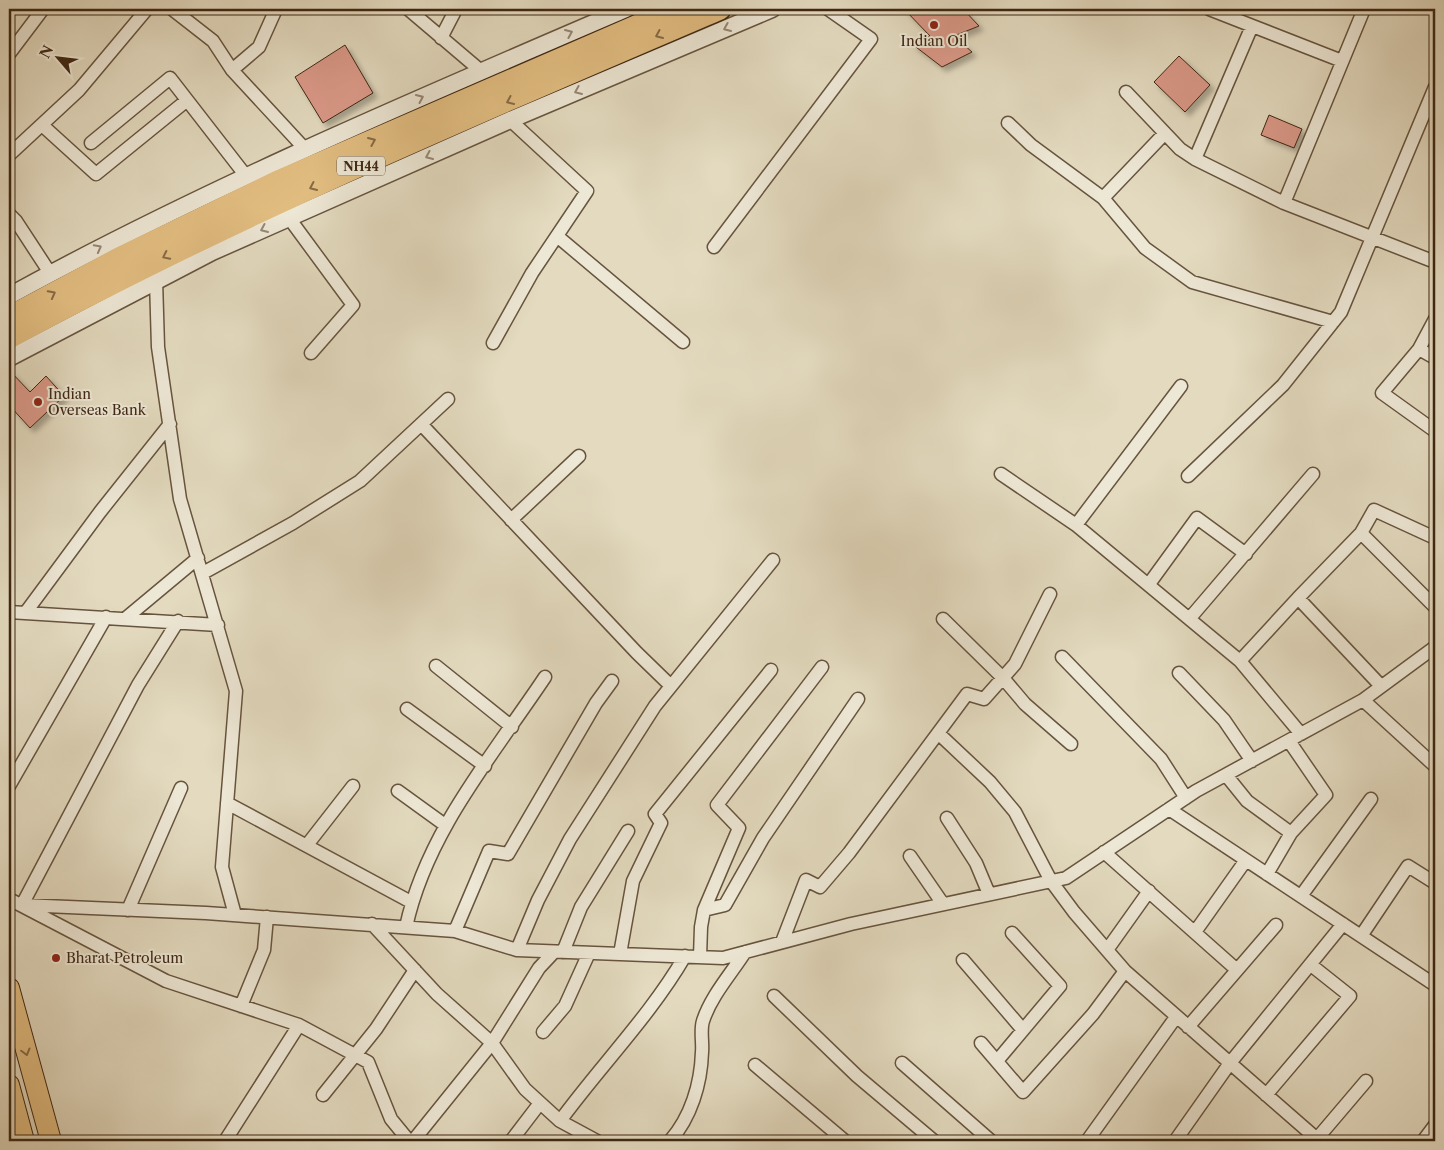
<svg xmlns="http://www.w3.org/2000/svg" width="1444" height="1150" viewBox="0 0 1444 1150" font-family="'Libre Caslon Text',serif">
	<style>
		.building { fill: #da9988; stroke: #3e2713; filter: url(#shadow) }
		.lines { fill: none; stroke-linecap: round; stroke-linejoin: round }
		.minor-casing { stroke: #67543e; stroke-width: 15 }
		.tertiary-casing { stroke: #67543e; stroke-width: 19 }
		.primary-casing { stroke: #3e2713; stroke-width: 22 }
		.trunk-casing { stroke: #3e2713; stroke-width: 24 }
		.minor { stroke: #ede7d5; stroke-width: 12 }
		.tertiary { stroke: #ede7d5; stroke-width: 16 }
		.primary { stroke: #e2bd80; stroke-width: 20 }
		.trunk { stroke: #e2bd80; stroke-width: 21 }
		.oneway { stroke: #968774 }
		.oneway2 { stroke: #886a44 }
		.poi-dot { fill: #8f2418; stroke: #ede7d5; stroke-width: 2 }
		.labels { text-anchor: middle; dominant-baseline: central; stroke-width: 4; stroke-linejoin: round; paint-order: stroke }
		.shield { fill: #ede7d5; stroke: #72614d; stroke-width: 1 }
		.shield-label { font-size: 12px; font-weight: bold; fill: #3e2713 }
		.poi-label { font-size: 14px; fill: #3e2713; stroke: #ede7d5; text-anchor: start }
	</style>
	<defs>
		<filter id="shadow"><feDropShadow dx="4.5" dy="4.5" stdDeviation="2.5" flood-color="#0004"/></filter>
	</defs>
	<rect width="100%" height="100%" fill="#e3dabf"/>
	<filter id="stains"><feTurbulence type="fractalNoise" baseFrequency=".004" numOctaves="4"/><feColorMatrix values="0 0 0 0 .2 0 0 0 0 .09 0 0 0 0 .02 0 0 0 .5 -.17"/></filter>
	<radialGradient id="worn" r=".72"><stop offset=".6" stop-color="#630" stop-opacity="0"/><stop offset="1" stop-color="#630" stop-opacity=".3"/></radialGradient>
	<path class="building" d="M 904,9 L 963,9 L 979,26 L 954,36 L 972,52 L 942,67 L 912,44 L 930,36 Z
		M 345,45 L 373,93 L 323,123 L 295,77 Z
		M 1179,56 L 1210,85 L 1185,112 L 1154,82 Z
		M 1269,115 L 1302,129 L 1294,148 L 1261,135 Z
		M 9,370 L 30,392 L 46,376 L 64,396 L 30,428 L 9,405 Z"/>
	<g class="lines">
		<g class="minor-casing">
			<path id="minor" d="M 172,9 L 213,41 L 232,70 L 305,149
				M 408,9 L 481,71
				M 1209,9 L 1342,61
				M 441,38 L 456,9
				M 9,54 L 43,9
				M 232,70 L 259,47 L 276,9
				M 1126,92 L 1180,149 L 1195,159 L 1284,203 L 1435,262
				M 1008,123 L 1031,145 L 1103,198 L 1145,248 L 1192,282 L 1333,322
				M 42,125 L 96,174 L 186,101
				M 91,143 L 170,78 L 246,176
				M 9,155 L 79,90 L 147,9
				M 1195,159 L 1252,26
				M 1103,198 L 1165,133
				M 1284,203 L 1364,9
				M 9,214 L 16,221 L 50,273
				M 289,218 L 353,305 L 311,353
				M 557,236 L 683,342
				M 714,247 L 871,39 L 828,9
				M 156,280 L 158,347 L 180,499 L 236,691 L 222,867 L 235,915
				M 1435,319 L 1419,349 L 1382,393 L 1435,431
				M 493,343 L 532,273 L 587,191 L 510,120
				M 1419,349 L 1435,358
				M 421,424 L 637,653 L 671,686
				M 1001,474 L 1076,525 L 1240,661 L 1301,734
				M 1188,476 L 1283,385 L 1341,312 L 1435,87
				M 511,520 L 579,456
				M 1076,525 L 1181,386
				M 1361,533 L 1374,510 L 1435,538
				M 203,573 L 293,523 L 360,481 L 448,399
				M 1149,584 L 1197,518 L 1246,554
				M 1298,598 L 1361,533 L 1435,607
				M 9,612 L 218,625
				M 26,612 L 100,512 L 170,424
				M 126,618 L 198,558
				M 1190,618 L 1313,474
				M 943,619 L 1003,678 L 1025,704 L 1071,744
				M 178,621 L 138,685 L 22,905 L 206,913 L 455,931 L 517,950 L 723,958 L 851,924 L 1066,878 L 1196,791 L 1363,700 L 1435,647
				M 1062,657 L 1161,759 L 1186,798
				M 1240,661 L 1298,598 L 1381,686
				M 436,666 L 512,727
				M 1179,673 L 1224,720 L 1252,761
				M 1363,700 L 1435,766
				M 407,709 L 485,766
				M 938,733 L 990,782 L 1015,812 L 1051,881 L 1074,912 L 1125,971 L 1093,1014 L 1023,1092 L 981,1043
				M 1226,775 L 1247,801 L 1291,833
				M 9,786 L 106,617
				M 398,791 L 445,825
				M 227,803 L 411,902
				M 1169,809 L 1435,985
				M 947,818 L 976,863 L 989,894
				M 307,845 L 353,786
				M 1104,852 L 1237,970
				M 910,856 L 943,904
				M 1267,874 L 1291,833 L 1326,795 L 1289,741
				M 1301,896 L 1371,799
				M 9,899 L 166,981 L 299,1025 L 368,1062 L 391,1119 L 409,1141
				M 128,910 L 181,788
				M 704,910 L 725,905 L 763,838 L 858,699
				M 372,924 L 437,994 L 492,1043 L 525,1089 L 560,1121 L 597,1141
				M 406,927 C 426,833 493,755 545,677
				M 455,931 L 489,851 L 508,854 L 596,703 L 612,681
				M 1195,932 L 1246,860
				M 1361,936 L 1408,866 L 1435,883
				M 782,942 L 806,880 L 820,887 L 849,853 L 967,694 L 984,699 L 1015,664 L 1050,594
				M 517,950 L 538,900 L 570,839 L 655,706 L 773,560
				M 1107,950 L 1149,891
				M 563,952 L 581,907 L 628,831
				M 620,954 L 633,881 L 661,823 L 655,814 L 771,670
				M 700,957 L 701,927 L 704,910 L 739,828 L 717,805 L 822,667
				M 963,960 L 1023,1030
				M 1125,971 L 1230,1063 L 1175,1141
				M 774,996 L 857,1076 L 934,1141
				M 241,1006 L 264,950 L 267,917
				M 1188,1027 L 1276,925
				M 543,1032 L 565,1006 L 589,953
				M 997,1061 L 1060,986 L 1012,933
				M 902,1063 L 991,1141
				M 755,1065 L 845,1141
				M 323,1095 L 376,1029 L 415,970
				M 1266,1095 L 1350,996 L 1311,965
				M 560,1121 C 601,1065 650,1016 685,956
				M 1317,1139 L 1230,1063 L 1343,924
				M 225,1141 L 299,1025
				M 413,1141 L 492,1043 L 539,968 L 554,952
				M 511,1141 L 540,1103
				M 670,1141 C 691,1117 701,1084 702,1052 C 703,1043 700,1030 703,1021 C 711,996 731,974 745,952
				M 1087,1141 L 1176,1017
				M 1315,1141 L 1366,1081
				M 1423,1141 L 1435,1125"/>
		</g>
		<g class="tertiary-casing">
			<path id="tertiary" d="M 9,296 C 208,187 417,99 626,9
				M 9,358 L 212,252 L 510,120 L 772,9"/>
		</g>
		<g class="primary-casing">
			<path id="primary" d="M 9,988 L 51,1141
				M 9,1085 L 24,1141"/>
		</g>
		<g class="trunk-casing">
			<path id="trunk" d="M 9,317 L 117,259 L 276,182 L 675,9
				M 9,338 C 238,214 480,112 720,9"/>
		</g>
		<use href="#minor" class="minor"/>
		<use href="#tertiary" class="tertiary"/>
		<use href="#primary" class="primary"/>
		<use href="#trunk" class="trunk"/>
	</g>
	<defs><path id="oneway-chevron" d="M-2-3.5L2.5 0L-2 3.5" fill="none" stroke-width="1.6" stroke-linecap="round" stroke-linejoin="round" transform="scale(1.25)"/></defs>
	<g class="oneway">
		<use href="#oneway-chevron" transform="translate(727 28) rotate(157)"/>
		<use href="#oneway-chevron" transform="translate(569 33) rotate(-23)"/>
		<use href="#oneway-chevron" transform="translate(578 91) rotate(157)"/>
		<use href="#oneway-chevron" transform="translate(420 98) rotate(-24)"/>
		<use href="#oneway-chevron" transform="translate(429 156) rotate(156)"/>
		<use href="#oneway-chevron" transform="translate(264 229) rotate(156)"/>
		<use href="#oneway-chevron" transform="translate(98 248) rotate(-28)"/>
	</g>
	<g class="oneway2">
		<use href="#oneway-chevron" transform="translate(659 35) rotate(156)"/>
		<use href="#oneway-chevron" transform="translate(510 101) rotate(156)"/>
		<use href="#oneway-chevron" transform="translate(372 141) rotate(-23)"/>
		<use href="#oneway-chevron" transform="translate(313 187) rotate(156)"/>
		<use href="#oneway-chevron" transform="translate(166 256) rotate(154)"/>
		<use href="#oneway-chevron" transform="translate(52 294) rotate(-28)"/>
		<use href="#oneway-chevron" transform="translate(26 1052) rotate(75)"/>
	</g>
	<g class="poi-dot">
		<circle cx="934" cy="25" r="5"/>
		<circle cx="38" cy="402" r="5"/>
		<circle cx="56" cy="958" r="5"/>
	</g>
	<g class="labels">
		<rect class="shield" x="337" y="156.5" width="48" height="19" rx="4"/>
		<g class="shield-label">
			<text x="361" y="166">NH44</text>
		</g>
		<g class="poi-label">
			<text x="934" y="41" text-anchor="middle">Indian Oil</text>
			<text x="48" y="394">Indian<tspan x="48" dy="16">Overseas Bank</tspan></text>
			<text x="66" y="958">Bharat Petroleum</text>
		</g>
	</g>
	<rect width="1444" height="1150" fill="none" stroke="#e3dabf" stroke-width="30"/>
	<rect x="10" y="10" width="1424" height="1130" fill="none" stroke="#3e2713" stroke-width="2.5"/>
	<rect x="15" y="15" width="1414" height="1120" fill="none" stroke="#3e2713"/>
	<g transform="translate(58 58) rotate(298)" stroke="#ede7d5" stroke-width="4" paint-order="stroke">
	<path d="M0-4L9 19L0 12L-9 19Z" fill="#3e2713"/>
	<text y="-8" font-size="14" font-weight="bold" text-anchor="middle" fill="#3e2713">N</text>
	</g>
	<rect width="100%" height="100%" filter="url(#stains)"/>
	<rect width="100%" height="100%" fill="url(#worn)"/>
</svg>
